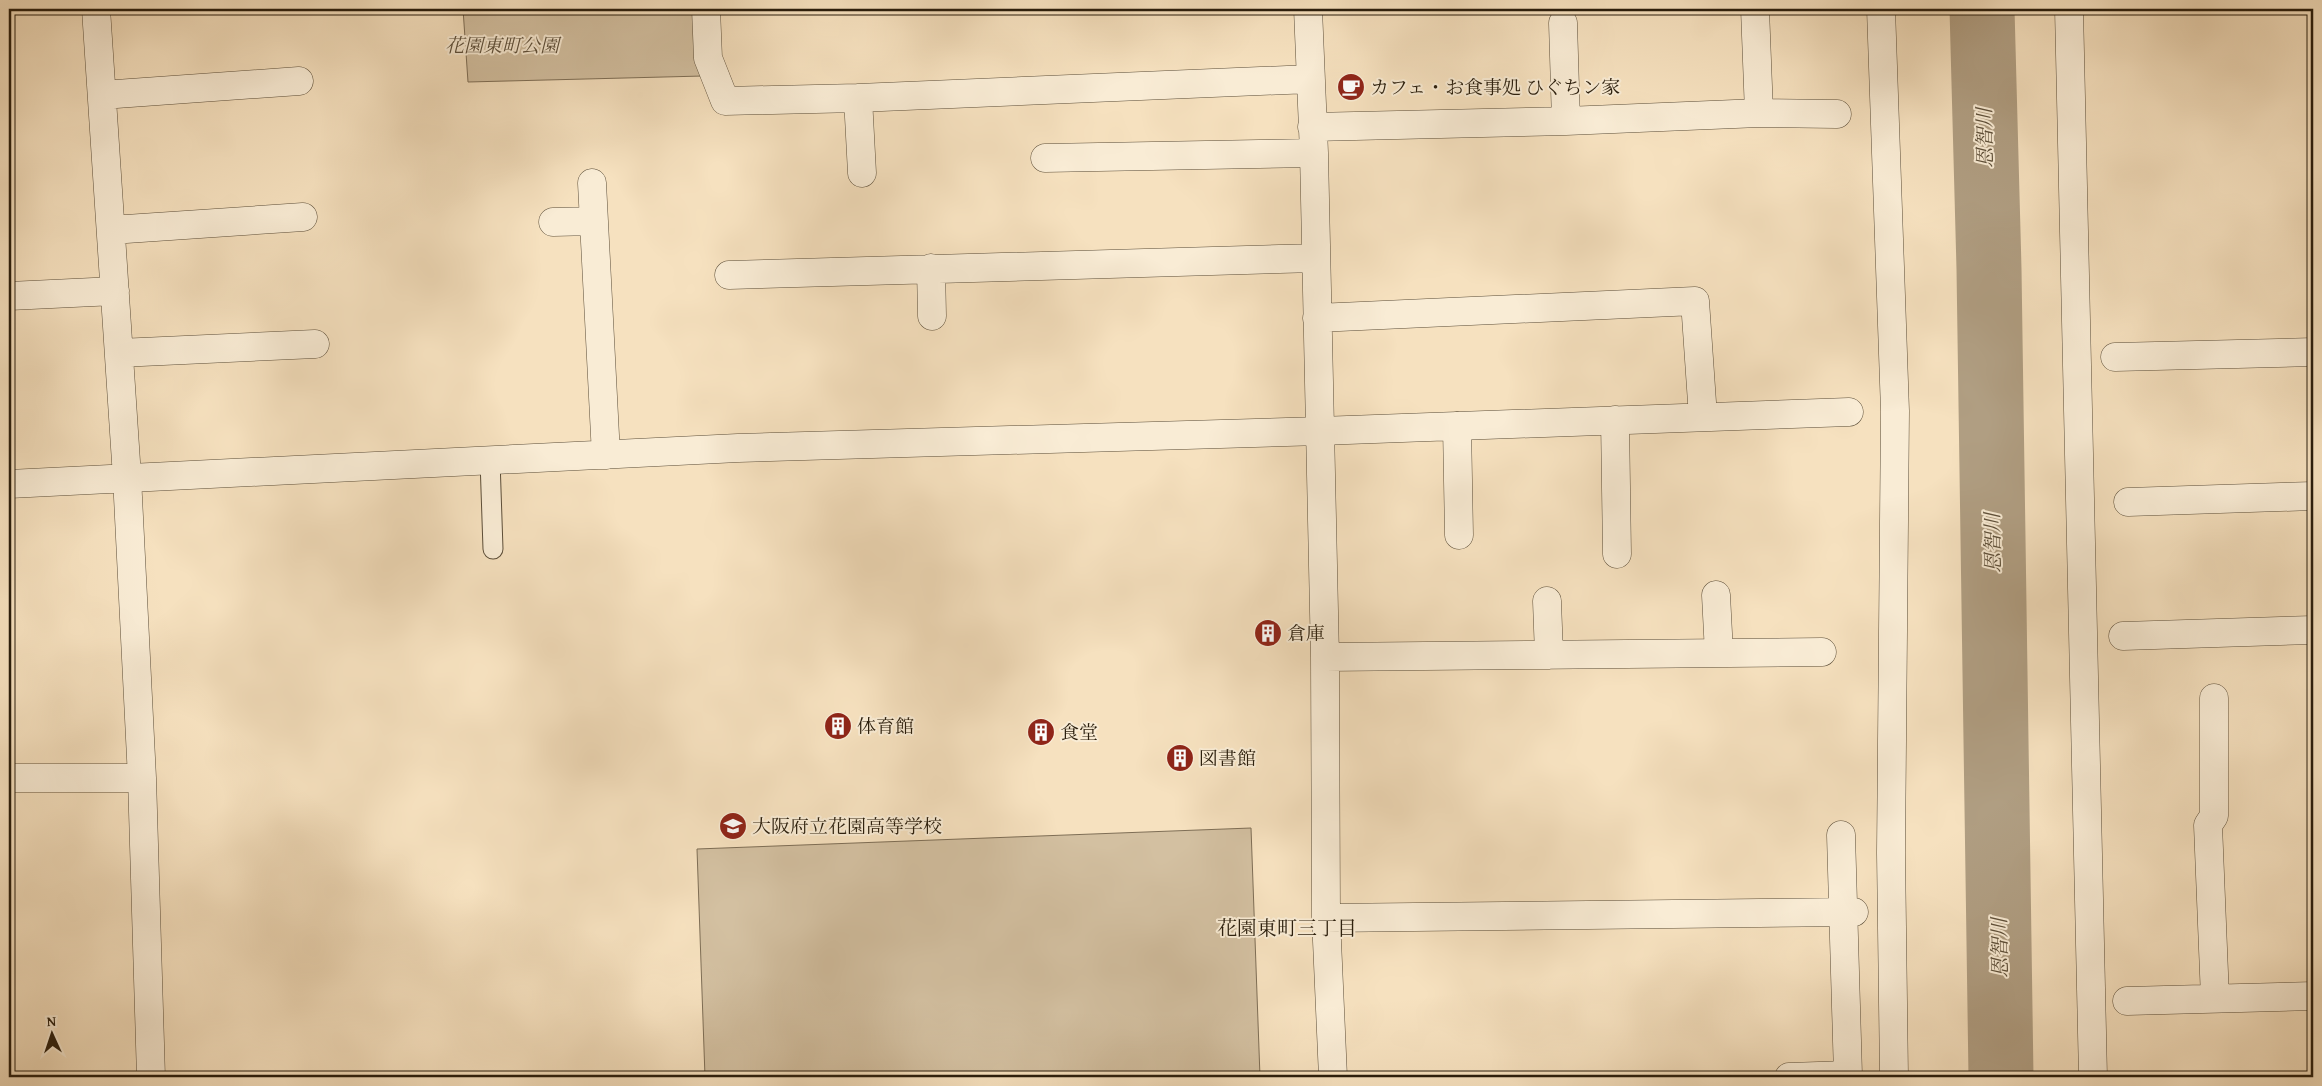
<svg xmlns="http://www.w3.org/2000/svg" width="2322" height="1086" viewBox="0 0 2322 1086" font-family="'Gentium Book Plus','Noto Serif JP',serif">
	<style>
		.green { fill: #d3c0a1; stroke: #7e6e56 }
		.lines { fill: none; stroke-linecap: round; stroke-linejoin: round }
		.river { stroke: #b09e82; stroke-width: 65 }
		.lane-casing { stroke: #5c4e39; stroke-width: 21 }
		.street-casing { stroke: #5c4e39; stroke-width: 29 }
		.lane { stroke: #f9ecd5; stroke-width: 19 }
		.street { stroke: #f9ecd5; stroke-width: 28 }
		.labels { text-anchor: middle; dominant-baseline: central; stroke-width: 4; stroke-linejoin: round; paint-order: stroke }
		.park-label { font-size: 19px; font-style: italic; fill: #5c4e39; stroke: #f9ecd5 }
		.poi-label { font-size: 19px; fill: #291d0c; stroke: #f9ecd5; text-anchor: start }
		.water-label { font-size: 20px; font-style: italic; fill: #5f513b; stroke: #f9ecd5 }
		.neighbourhood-label { font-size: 20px; fill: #291d0c; stroke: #f9ecd5 }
	</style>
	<rect width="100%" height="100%" fill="#f6e1bf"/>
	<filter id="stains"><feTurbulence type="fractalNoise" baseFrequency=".004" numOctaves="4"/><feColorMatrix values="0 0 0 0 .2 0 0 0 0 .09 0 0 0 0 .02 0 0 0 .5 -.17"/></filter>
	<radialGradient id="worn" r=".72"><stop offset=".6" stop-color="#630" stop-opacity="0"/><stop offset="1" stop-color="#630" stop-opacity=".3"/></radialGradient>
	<path class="green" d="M 463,9 L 699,9 L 703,76 L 468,82 Z
		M 1251,828 L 1260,1077 L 705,1077 L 697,849 Z"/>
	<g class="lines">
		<path class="river" d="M 1982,9 L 1989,269 L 2001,1077"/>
		<g class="lane-casing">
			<path id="lane" d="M 490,460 L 493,549"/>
		</g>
		<g class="street-casing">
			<path id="street" d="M 96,9 L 127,477 L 142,778 L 151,1077
				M 706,9 L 708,58 L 725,101 L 858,98 L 1310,79
				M 1308,9 L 1314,153 L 1325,657 L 1326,918 L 1333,1077
				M 1755,9 L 1759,113
				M 1881,9 L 1895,411 L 1891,853 L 1894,1077
				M 2069,9 L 2093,1077
				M 1563,23 L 1566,121
				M 102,95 L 299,81
				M 858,98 L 862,173
				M 1312,127 L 1566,121 L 1759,113 L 1837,114
				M 1045,158 L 1314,153
				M 592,183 L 606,455
				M 553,222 L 594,221
				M 111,230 L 303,217
				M 931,268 L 932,316
				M 729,275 L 1316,258
				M 9,296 L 115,291
				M 1317,318 L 1695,301 L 1703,417
				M 119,353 L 315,344
				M 2115,357 L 2313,352
				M 1615,420 L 1617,554
				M 1457,426 L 1459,535
				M 9,484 L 738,448 L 1320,431 L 1849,412
				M 2128,502 L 2313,496
				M 1716,595 L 1719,653
				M 1547,601 L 1549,655
				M 2123,636 L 2313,630
				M 1325,657 L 1822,652
				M 2214,698 L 2214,816 L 2208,825 L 2215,998
				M 9,778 L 142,778
				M 1326,918 L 1854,912
				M 2127,1001 L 2313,996
				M 1789,1077 L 1848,1075 L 1841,835"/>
		</g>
		<use href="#lane" class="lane"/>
		<use href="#street" class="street"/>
	</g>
	<defs>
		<g id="cafe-disc" transform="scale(1.4375)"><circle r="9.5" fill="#8f2418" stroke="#f9ecd5"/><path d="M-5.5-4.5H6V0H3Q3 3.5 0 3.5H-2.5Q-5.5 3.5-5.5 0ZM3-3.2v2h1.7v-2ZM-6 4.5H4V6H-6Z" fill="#fff"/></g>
		<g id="building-disc" transform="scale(1.4375)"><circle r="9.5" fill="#8f2418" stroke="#f9ecd5"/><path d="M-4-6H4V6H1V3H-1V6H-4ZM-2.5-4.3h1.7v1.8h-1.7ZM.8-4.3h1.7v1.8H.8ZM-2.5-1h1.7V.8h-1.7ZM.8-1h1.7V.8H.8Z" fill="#fff"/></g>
		<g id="school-disc" transform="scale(1.4375)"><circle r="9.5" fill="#8f2418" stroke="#f9ecd5"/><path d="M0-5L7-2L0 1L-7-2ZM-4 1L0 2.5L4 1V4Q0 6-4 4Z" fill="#fff"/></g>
	</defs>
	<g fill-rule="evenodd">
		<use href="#cafe-disc" x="1351" y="87"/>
		<use href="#building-disc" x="1268" y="633"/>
		<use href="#building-disc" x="838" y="726"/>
		<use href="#building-disc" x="1041" y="732"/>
		<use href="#building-disc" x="1180" y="758"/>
		<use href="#school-disc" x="733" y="826"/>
	</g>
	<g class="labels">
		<g class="park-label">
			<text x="502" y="45">花園東町公園</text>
		</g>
		<g class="poi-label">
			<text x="1370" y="87">カフェ・お食事処 ひぐちン家</text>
			<text x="1287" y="633">倉庫</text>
			<text x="857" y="726">体育館</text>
			<text x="1060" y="732">食堂</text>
			<text x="1199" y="758">図書館</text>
			<text x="752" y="826">大阪府立花園高等学校</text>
		</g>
		<g class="water-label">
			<text transform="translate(1984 138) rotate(-91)">恩智川</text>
			<text transform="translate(1992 543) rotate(-91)">恩智川</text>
			<text transform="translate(1999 948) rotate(-91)">恩智川</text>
		</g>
		<g class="neighbourhood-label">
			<text x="1287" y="927">花園東町三丁目</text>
		</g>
	</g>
	<rect width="2322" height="1086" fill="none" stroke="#f6e1bf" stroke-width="30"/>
	<rect x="10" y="10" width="2302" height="1066" fill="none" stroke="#291d0c" stroke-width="2.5"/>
	<rect x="15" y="15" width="2292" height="1056" fill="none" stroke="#291d0c"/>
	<g transform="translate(52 1034) rotate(357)" stroke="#f9ecd5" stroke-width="4" paint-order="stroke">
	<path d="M0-4L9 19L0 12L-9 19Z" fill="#291d0c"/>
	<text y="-8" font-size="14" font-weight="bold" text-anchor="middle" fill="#291d0c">N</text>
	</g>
	<rect width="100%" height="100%" filter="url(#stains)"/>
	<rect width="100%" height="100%" fill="url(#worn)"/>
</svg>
